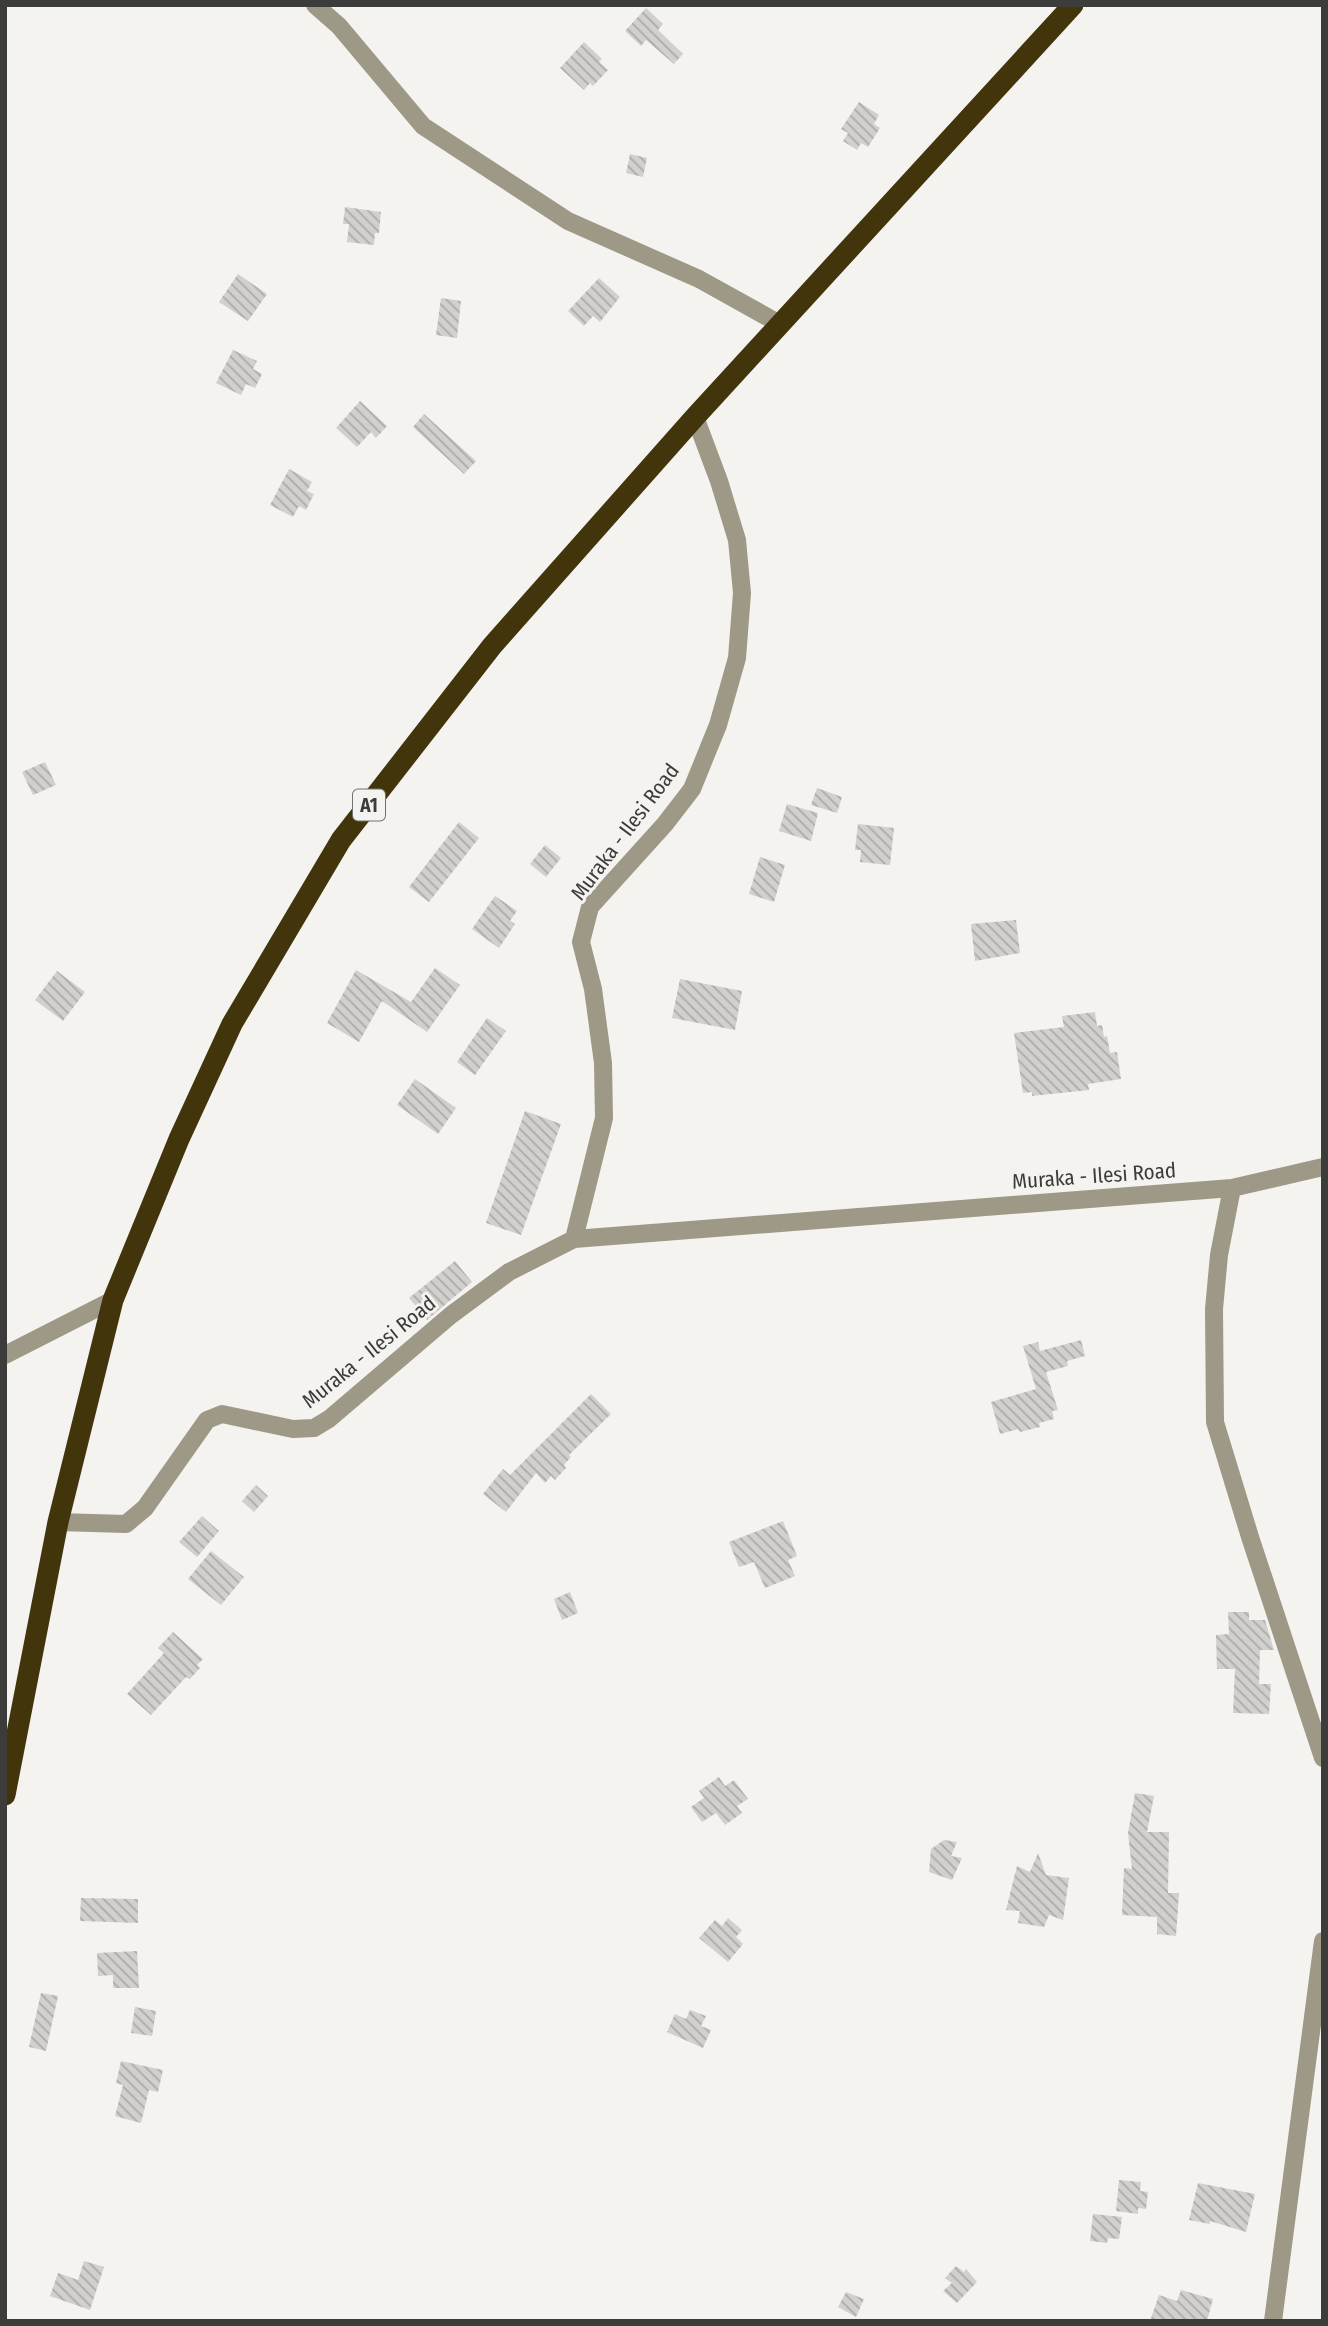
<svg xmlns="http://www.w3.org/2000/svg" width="1328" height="2326" viewBox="0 0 1328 2326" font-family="'Fira Sans Condensed',sans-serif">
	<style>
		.building { fill: url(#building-back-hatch) }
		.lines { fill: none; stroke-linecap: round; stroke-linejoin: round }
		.minor { stroke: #9e9886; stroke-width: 18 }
		.highway { stroke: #42350c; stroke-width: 21 }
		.labels { text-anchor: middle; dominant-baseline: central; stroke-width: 6; stroke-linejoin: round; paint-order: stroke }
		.shield { fill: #f4f3f0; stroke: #737371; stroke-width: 2 }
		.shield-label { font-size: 19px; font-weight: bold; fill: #3c3c3b }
		.street-label { font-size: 21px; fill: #3c3c3b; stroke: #f4f3f0 }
	</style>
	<defs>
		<pattern id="building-back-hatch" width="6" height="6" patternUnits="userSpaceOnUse" patternTransform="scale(1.75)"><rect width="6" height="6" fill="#d1d0cd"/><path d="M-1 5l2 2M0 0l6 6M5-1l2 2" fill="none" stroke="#abaaa8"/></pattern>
	</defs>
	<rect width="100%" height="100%" fill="#f4f3f0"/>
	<path class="building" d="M 646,8 L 663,24 L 658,30 L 683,54 L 674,64 L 646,40 L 641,46 L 625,31 Z
		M 584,42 L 602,59 L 599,62 L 608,70 L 593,86 L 590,83 L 584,90 L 560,68 Z
		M 859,102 L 879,115 L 874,124 L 880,128 L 868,147 L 861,143 L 857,150 L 843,141 L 848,133 L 841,129 Z
		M 630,154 L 647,158 L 643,177 L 626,173 Z
		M 345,207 L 381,212 L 379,233 L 375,233 L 374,245 L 347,242 L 349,224 L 343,224 Z
		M 238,274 L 267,294 L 248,321 L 219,302 Z
		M 599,278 L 620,297 L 600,322 L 593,316 L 584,326 L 568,311 Z
		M 441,298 L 461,301 L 457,338 L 436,335 Z
		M 233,350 L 257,361 L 253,369 L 262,374 L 255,388 L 246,384 L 241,395 L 216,383 Z
		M 360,401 L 387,426 L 376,438 L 371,432 L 357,447 L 336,428 Z
		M 424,414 L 476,461 L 464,474 L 413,427 Z
		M 289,469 L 312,482 L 307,491 L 314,494 L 306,510 L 299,506 L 293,517 L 270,505 Z
		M 45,762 L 56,785 L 33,795 L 22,772 Z
		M 817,788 L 842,797 L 837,813 L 811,805 Z
		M 787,804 L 818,813 L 811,841 L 779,831 Z
		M 459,822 L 479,838 L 429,902 L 409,887 Z
		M 858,824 L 894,828 L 890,865 L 860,862 L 861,850 L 855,850 Z
		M 545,845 L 561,858 L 546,877 L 530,864 Z
		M 760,857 L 785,865 L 774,902 L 749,894 Z
		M 495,896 L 517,911 L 510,921 L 515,924 L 499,948 L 472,929 Z
		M 1016,920 L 1020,953 L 975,961 L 971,924 Z
		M 435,968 L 460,985 L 427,1032 L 382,1001 L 359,1042 L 327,1023 L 356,970 L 411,1002 Z
		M 57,971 L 85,992 L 63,1021 L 35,1000 Z
		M 680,979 L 742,991 L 735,1030 L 672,1018 Z
		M 1095,1012 L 1097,1026 L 1102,1025 L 1104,1037 L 1107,1036 L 1110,1053 L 1117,1052 L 1121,1079 L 1088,1084 L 1089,1090 L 1032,1096 L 1032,1092 L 1023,1093 L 1014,1033 L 1064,1027 L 1062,1016 Z
		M 487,1018 L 506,1031 L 475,1075 L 457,1062 Z
		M 415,1079 L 456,1108 L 438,1134 L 397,1105 Z
		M 525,1111 L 561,1124 L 521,1235 L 486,1223 Z
		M 455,1261 L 472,1282 L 427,1320 L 409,1298 Z
		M 1081,1340 L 1085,1356 L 1067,1361 L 1068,1366 L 1046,1372 L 1058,1410 L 1052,1411 L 1054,1419 L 1039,1423 L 1040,1427 L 1020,1432 L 1018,1429 L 1000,1434 L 991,1402 L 1036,1389 L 1023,1346 L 1038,1342 L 1040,1351 Z
		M 591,1394 L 611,1414 L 569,1455 L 571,1457 L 564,1465 L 566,1468 L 555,1480 L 551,1476 L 545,1483 L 536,1473 L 506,1512 L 483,1494 L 503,1469 L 510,1475 Z
		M 256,1485 L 268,1496 L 254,1512 L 242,1501 Z
		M 202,1516 L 219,1531 L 197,1557 L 179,1542 Z
		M 783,1521 L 797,1556 L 788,1560 L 795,1576 L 765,1588 L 754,1562 L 739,1567 L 729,1542 Z
		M 211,1551 L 244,1577 L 221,1605 L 188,1579 Z
		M 570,1592 L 578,1613 L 562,1620 L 554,1599 Z
		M 1228,1612 L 1249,1612 L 1249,1620 L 1265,1620 L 1274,1650 L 1260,1650 L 1259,1684 L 1271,1684 L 1269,1714 L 1233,1713 L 1235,1669 L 1217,1669 L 1216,1635 L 1229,1634 Z
		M 173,1632 L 203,1659 L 197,1665 L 200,1668 L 190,1679 L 186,1677 L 151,1715 L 127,1694 L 164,1653 L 158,1648 Z
		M 719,1777 L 725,1786 L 734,1780 L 748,1799 L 737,1806 L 742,1813 L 725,1825 L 716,1813 L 702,1822 L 691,1807 L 704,1798 L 699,1791 Z
		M 1135,1793 L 1154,1796 L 1147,1832 L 1169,1832 L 1168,1893 L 1179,1893 L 1176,1936 L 1157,1934 L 1157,1917 L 1122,1915 L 1124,1868 L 1132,1869 L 1128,1833 Z
		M 944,1840 L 957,1842 L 951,1856 L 962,1858 L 952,1880 L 929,1872 L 931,1849 Z
		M 1038,1853 L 1046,1875 L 1069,1878 L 1063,1920 L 1049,1915 L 1044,1927 L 1018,1923 L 1020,1911 L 1006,1910 L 1017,1866 L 1030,1872 Z
		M 81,1898 L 138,1899 L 138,1923 L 80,1921 Z
		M 728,1918 L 742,1930 L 736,1937 L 743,1944 L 728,1962 L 699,1938 L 715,1920 L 722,1926 Z
		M 137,1951 L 139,1988 L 113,1988 L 113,1975 L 98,1976 L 97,1953 Z
		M 41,1993 L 58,1996 L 46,2051 L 29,2047 Z
		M 135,2007 L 156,2011 L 152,2036 L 131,2033 Z
		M 690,2010 L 706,2016 L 701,2026 L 711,2030 L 703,2048 L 667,2032 L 675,2014 L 686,2019 Z
		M 121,2061 L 163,2070 L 158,2092 L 149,2090 L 141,2123 L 115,2116 L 123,2085 L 116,2083 Z
		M 1119,2180 L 1141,2182 L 1140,2191 L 1148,2192 L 1146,2209 L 1138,2208 L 1138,2214 L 1116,2211 Z
		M 1198,2183 L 1255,2194 L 1246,2232 L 1210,2221 L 1210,2224 L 1189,2220 Z
		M 1093,2214 L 1122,2217 L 1119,2239 L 1108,2238 L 1107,2243 L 1090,2241 Z
		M 84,2261 L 104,2267 L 90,2310 L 50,2296 L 58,2273 L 78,2280 Z
		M 956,2266 L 964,2272 L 966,2269 L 977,2282 L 957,2303 L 943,2291 L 952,2283 L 945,2278 Z
		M 1181,2290 L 1213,2299 L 1207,2321 L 1150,2321 L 1159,2295 L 1177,2301 Z
		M 846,2292 L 864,2299 L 856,2317 L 838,2307 Z"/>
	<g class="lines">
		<path class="minor" d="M 315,5 L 339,26 L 423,126 L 568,221 L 699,279 L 780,324
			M 1232,1188 L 1219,1255 L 1214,1309 L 1215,1422 L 1250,1537 L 1323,1758
			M 574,1239 L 604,1118 L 603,1063 L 593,989 L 581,942 L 590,907 L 665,824 L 692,789 L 718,725 L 737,658 L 742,593 L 737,540 L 719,481 L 695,417
			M 5,1355 L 113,1300
			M 58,1522 L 126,1524 L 145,1508 L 207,1420 L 222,1414 L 293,1429 L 314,1428 L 329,1419 L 451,1315 L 509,1272 L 574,1239 L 1232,1188 L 1323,1167
			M 1273,2321 L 1323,1941"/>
		<path class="highway" d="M 5,1795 L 58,1522 L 113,1300 L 179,1139 L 232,1024 L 341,840 L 492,646 L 695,417 L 1073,5"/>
	</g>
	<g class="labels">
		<rect class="shield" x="353" y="789.5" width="32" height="31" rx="5"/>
		<g class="shield-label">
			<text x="369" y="805">A1</text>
		</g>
		<g class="street-label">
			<text transform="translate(625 832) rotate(-53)">Muraka - Ilesi Road</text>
			<text transform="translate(1094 1176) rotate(-4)">Muraka - Ilesi Road</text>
			<text transform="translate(369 1352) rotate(-39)">Muraka - Ilesi Road</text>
		</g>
	</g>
	<rect width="1328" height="2326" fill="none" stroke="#3c3c3b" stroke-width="14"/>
</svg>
